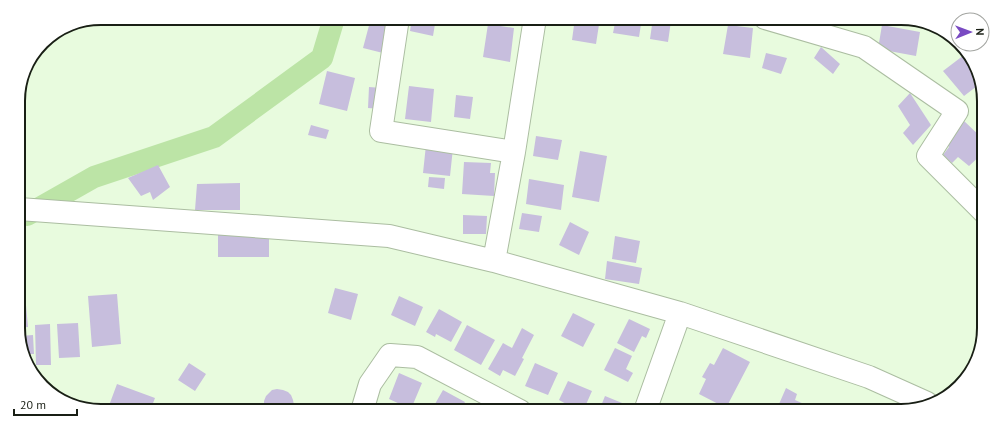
<svg xmlns="http://www.w3.org/2000/svg" width="1002" height="429" viewBox="0 0 1002 429" font-family="'PT Sans',sans-serif">
	<style>
		.lines { fill: none; stroke-linecap: round; stroke-linejoin: round }
		.canal { stroke: #bce4a6; stroke-width: 22 }
		.building { fill: #c7bedd }
		.minor-casing { stroke: #abbda1; stroke-width: 24 }
		.minor { stroke: #fff; stroke-width: 22 }
		.rim { fill: none; stroke: #191f15; stroke-width: 2 }
	</style>
	<rect width="100%" height="100%" fill="#e8fbde"/>
	<g class="lines">
		<path class="canal" d="M 27,215 L 94,177 L 214,137 L 322,58 L 334,18"/>
	</g>
	<path class="building" d="M 371,18 L 392,18 L 383,53 L 363,48 Z
		M 412,18 L 436,18 L 433,36 L 410,31 Z
		M 575,18 L 600,18 L 596,44 L 572,40 Z
		M 616,18 L 642,18 L 639,37 L 613,33 Z
		M 653,18 L 671,21 L 668,42 L 650,39 Z
		M 488,24 L 514,28 L 510,62 L 483,57 Z
		M 728,25 L 753,28 L 750,58 L 723,54 Z
		M 882,25 L 920,32 L 916,56 L 878,49 Z
		M 821,47 L 840,64 L 833,74 L 814,58 Z
		M 766,53 L 787,58 L 781,74 L 762,68 Z
		M 964,55 L 974,68 L 981,83 L 964,96 L 943,71 Z
		M 327,71 L 355,78 L 347,111 L 319,104 Z
		M 409,86 L 434,89 L 431,122 L 405,119 Z
		M 369,87 L 382,88 L 381,109 L 368,108 Z
		M 910,93 L 931,125 L 913,145 L 903,133 L 910,125 L 898,106 Z
		M 456,95 L 473,97 L 470,119 L 454,117 Z
		M 963,120 L 983,139 L 983,153 L 969,166 L 958,157 L 952,163 L 943,155 L 949,147 L 945,142 Z
		M 311,125 L 329,130 L 326,139 L 308,135 Z
		M 536,136 L 562,140 L 558,160 L 533,156 Z
		M 426,145 L 453,148 L 450,176 L 423,173 Z
		M 580,151 L 607,156 L 599,202 L 572,197 Z
		M 464,162 L 491,163 L 490,173 L 495,173 L 494,196 L 462,194 Z
		M 158,165 L 170,187 L 153,200 L 150,192 L 141,196 L 128,178 Z
		M 429,177 L 445,178 L 444,189 L 428,187 Z
		M 529,179 L 564,185 L 561,210 L 526,204 Z
		M 240,183 L 240,210 L 195,210 L 197,184 Z
		M 522,213 L 542,216 L 539,232 L 519,229 Z
		M 463,215 L 487,216 L 486,234 L 463,234 Z
		M 570,222 L 589,232 L 579,255 L 559,245 Z
		M 218,234 L 269,234 L 269,257 L 218,257 Z
		M 615,236 L 640,241 L 636,263 L 612,259 Z
		M 607,261 L 642,268 L 639,284 L 605,279 Z
		M 24,283 L 28,327 L 19,328 L 19,284 Z
		M 335,288 L 358,294 L 351,320 L 328,313 Z
		M 117,294 L 121,344 L 92,347 L 88,296 Z
		M 399,296 L 423,307 L 415,326 L 391,315 Z
		M 439,309 L 462,322 L 451,342 L 436,334 L 435,337 L 426,332 Z
		M 573,313 L 595,324 L 583,347 L 561,336 Z
		M 629,319 L 650,329 L 646,338 L 642,336 L 634,352 L 617,343 Z
		M 78,323 L 80,357 L 59,358 L 57,324 Z
		M 50,324 L 51,365 L 36,365 L 35,325 Z
		M 467,325 L 495,340 L 481,365 L 454,350 Z
		M 522,328 L 534,335 L 522,358 L 524,359 L 515,376 L 503,370 L 500,376 L 488,369 L 503,343 L 512,348 Z
		M 33,335 L 34,354 L 24,354 L 20,344 L 20,336 Z
		M 615,348 L 632,356 L 626,369 L 633,373 L 628,382 L 604,370 Z
		M 723,348 L 750,362 L 726,408 L 699,394 L 706,379 L 702,377 L 710,363 L 714,365 Z
		M 189,363 L 206,374 L 195,391 L 178,380 Z
		M 535,363 L 558,373 L 548,395 L 525,386 Z
		M 399,373 L 422,383 L 411,409 L 389,399 Z
		M 568,381 L 592,391 L 584,409 L 571,403 L 570,406 L 559,400 Z
		M 117,384 L 155,398 L 150,411 L 107,411 Z
		M 786,388 L 797,394 L 795,400 L 804,404 L 800,411 L 776,411 Z
		M 277,389 L 283,390 L 288,392 L 291,395 L 293,400 L 294,405 L 293,411 L 265,411 L 264,406 L 264,401 L 266,396 L 272,390 Z
		M 443,390 L 465,402 L 460,411 L 431,411 Z
		M 605,396 L 627,405 L 624,411 L 599,411 Z
		M 822,404 L 833,410 L 833,411 L 819,411 Z"/>
	<g class="lines">
		<g class="minor-casing">
			<path id="minor" d="M 398,18 L 381,131 L 514,152
				M 765,18 L 864,47 L 957,111 L 928,156 L 984,212
				M 19,209 L 389,236 L 494,261 L 680,313 L 869,377 L 927,403
				M 494,261 L 514,152 L 535,18
				M 362,411 L 370,384 L 390,355 L 417,357 L 520,411
				M 645,411 L 680,313"/>
		</g>
		<use href="#minor" class="minor"/>
	</g>
	<path d="M0 0H1002V429H0ZM101 25H901A76 76 0 0 1 977 101V328A76 76 0 0 1 901 404H101A76 76 0 0 1 25 328V101A76 76 0 0 1 101 25Z" fill="#fff" fill-rule="evenodd"/>
	<path class="rim" d="M101 25H901A76 76 0 0 1 977 101V328A76 76 0 0 1 901 404H101A76 76 0 0 1 25 328V101A76 76 0 0 1 101 25Z"/>
	<g transform="translate(970 32) rotate(89)"><circle r="19" fill="#ffffff" stroke="#a3a5a1"/>
	<path d="M0-3L7 15L0 10L-7 15Z" fill="#794ac2"/>
	<text y="-6" font-size="11" font-weight="bold" text-anchor="middle" fill="#191f15">N</text>
	</g>
	<path d="M14 409v6h63v-6" fill="none" stroke="#191f15" stroke-width="2"/>
	<text x="20" y="409" font-size="12" fill="#191f15" stroke="#ffffff" stroke-width="3" paint-order="stroke">20 m</text>
</svg>
